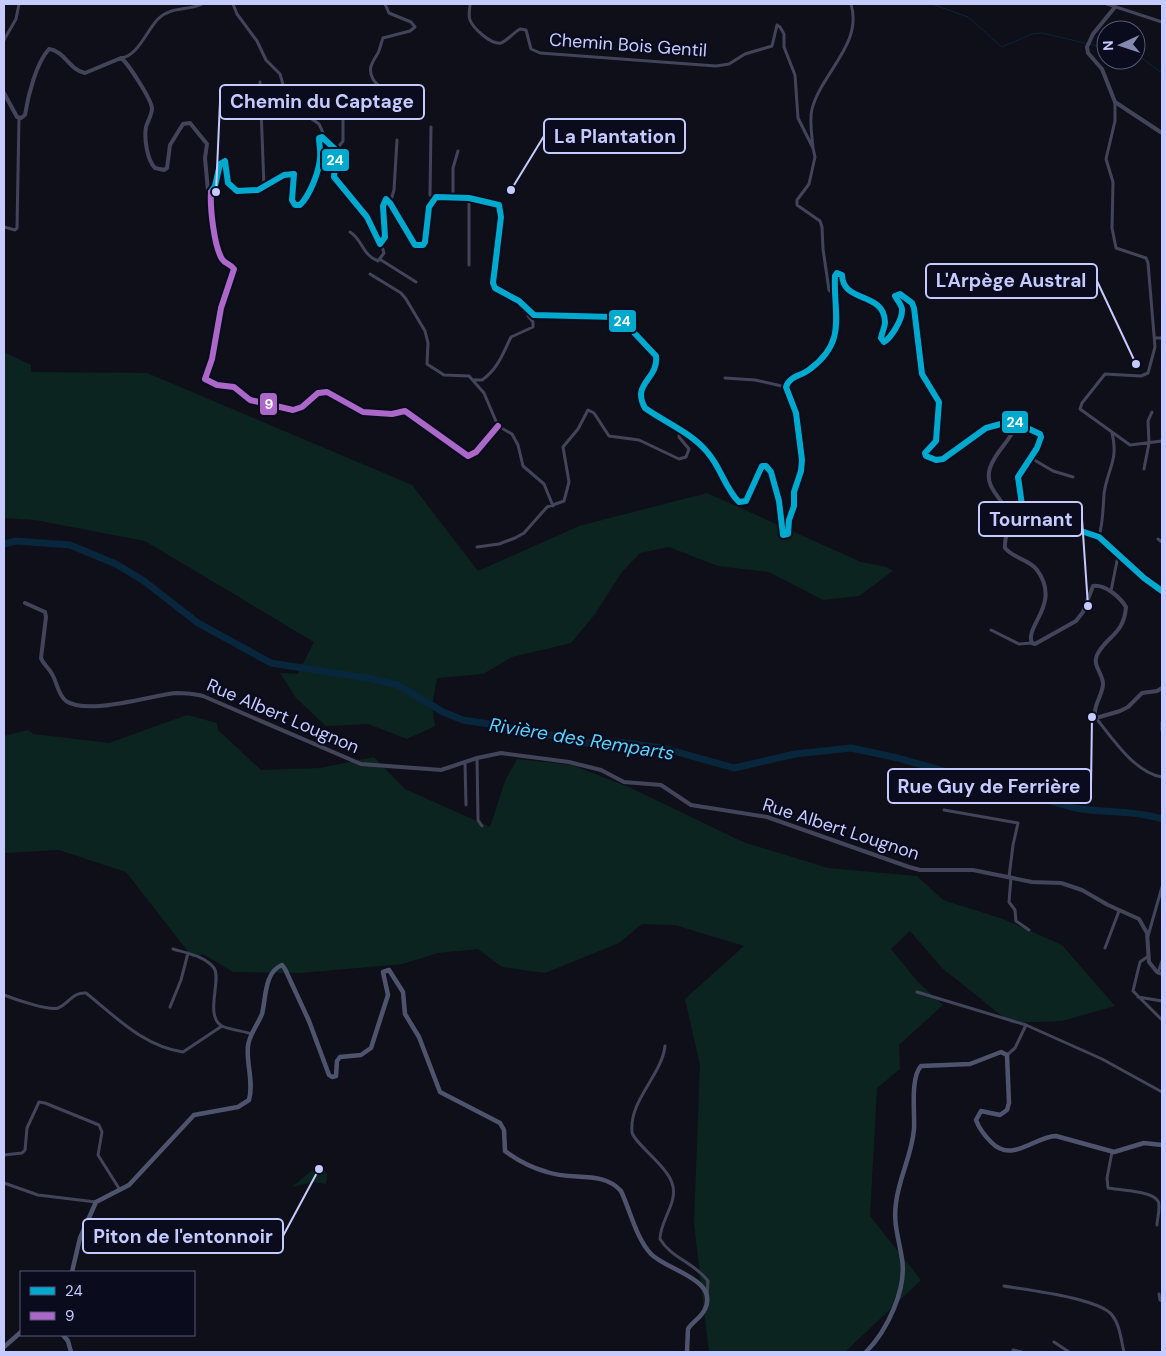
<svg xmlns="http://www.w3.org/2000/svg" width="1166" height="1356" viewBox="0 0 1166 1356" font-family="'DM Sans',sans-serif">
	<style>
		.green { fill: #0c2420 }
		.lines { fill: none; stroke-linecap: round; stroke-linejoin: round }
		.stream { stroke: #08263c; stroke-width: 1 }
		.river { stroke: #08263c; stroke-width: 7 }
		.minor { stroke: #42455a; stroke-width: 3 }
		.tertiary { stroke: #42455a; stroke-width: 4 }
		.secondary { stroke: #4f546e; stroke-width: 4.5 }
		.bus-1-casing { stroke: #0a0b1d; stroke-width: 10 }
		.bus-2-casing { stroke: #0a0b1d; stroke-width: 10 }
		.bus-1 { stroke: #00a9ce; stroke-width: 6 }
		.bus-2 { stroke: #ac68c9; stroke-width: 6 }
		.labels { text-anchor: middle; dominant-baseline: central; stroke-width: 4.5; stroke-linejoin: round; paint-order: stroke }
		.street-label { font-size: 18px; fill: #c6cbff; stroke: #0a0b1d }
		.water-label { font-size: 19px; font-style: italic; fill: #54d4ff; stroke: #0a0b1d }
		.leader { fill: none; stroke: #c6cbff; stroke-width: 2 }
		.callout-dot { fill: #c6cbff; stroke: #0a0b1d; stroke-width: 2 }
		.callout { fill: #0a0b1d; stroke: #c6cbff; stroke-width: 2 }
		.callout-label { font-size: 19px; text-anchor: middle; font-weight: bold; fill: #c6cbff }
		.line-badge { stroke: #0a0b1d; stroke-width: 2 }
		.badge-label { font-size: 14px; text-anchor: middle; font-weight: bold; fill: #fff }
	</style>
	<rect width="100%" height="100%" fill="#0e0f19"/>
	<path class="green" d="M 4,352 L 31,365 L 31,372 L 147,373 L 412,485 L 478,571 L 579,526 L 707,493 L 861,562 L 886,567 L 893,571 L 859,596 L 823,600 L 769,572 L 718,566 L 669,547 L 640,553 L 622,572 L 595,614 L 571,643 L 512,657 L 483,674 L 437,678 L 432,706 L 435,726 L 407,739 L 368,724 L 326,726 L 296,698 L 280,673 L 298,674 L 314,642 L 145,541 L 35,520 L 4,518 Z
		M 187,715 L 217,723 L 218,730 L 261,770 L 320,768 L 374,757 L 405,789 L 490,827 L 505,781 L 517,759 L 572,765 L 631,788 L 743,842 L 828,868 L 917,876 L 943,900 L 1003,919 L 1062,945 L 1115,1006 L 1062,1021 L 1011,1023 L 942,968 L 910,931 L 891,949 L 917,981 L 943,1005 L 899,1045 L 900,1069 L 877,1088 L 870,1216 L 921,1280 L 845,1352 L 709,1352 L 694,1223 L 700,1065 L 685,999 L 744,946 L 675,925 L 642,924 L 619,943 L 545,973 L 502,967 L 478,949 L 438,953 L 403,964 L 301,973 L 233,972 L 203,954 L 193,958 L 126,872 L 59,850 L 4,853 L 4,736 L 28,730 L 33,734 L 109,743 Z
		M 321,1163 L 327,1175 L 326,1184 L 313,1182 L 292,1187 Z"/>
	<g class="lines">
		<path class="stream" d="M 932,4 L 968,17 L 1002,47 L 1032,34 L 1042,33 L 1106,48
			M 1136,54 L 1162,73"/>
		<path class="river" d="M 4,544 L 16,541 L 70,545 L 116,564 L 144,581 L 198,623 L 271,663 L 373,679 L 398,685 L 443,712 L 463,720 L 528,730 L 582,743 L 618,742 L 663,748 L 734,768 L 795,754 L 851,748 L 898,758 L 1075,808 C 1104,813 1133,810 1162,819"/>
		<path class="minor" d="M 233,4 L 237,14 L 257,41 L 266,60 L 280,74 L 287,98 L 299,110 L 319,124 L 325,137
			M 470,4 C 470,9 468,15 470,20 C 473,28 491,45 501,43 C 507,41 514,32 520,29 L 526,30 L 531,49 L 540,53 L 716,66 L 729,64 L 745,54 L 772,46 L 777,25 L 780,27 L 784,34 L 784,47 L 795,75 L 798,118 L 813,148 L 815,157 L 809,184 L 797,200 L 797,205 L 820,221 L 822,227 L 823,249 L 829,290 L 835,296
			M 1107,4 L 1162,22
			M 4,40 L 16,19 L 19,4
			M 121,58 C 138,56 147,30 158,19 C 171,6 188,11 202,4
			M 260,82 L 264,187
			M 1115,102 L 1115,121 L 1106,159 L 1113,182 L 1112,228 L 1116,248 L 1146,258 L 1148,263 L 1155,347 L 1148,373 L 1141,376 L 1105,374 L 1082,403 L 1080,409 L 1130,445 L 1162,441
			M 431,127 L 430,195 L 433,198
			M 813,148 C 812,135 809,121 812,109 C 822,72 863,44 851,4
			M 336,150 L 343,141 L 343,115 C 357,98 374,104 384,94 C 383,87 376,85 373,79 C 367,68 373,62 378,53 C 380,49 381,43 383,38 L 410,31 L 415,27 L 411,22 L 389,13 L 385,4
			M 211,192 C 210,208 214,246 222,259 C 225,264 231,264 234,269 L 221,308 L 212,359 L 205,379 L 217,385 L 234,387 L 250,400 L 293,410 L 302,407 L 318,393 L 327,392 L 363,412 L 392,414 L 405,411 L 468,456 L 476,452 L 498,426
			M 453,196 L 453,168 L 458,151
			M 390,203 L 394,190 L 397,140
			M 4,227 L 15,230 L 17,228 L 19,118
			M 350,232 C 363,240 362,255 378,261 L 384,253 L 381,243
			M 381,260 L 416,282
			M 469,265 L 469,198
			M 370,274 L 401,293 L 406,299 L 425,331 L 428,343 L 427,364 L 444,375 L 469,376 L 484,393 L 498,426
			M 1155,338 L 1162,338
			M 725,378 L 755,380 L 786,387
			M 473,380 L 482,380 C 498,369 503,353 511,337 L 533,327 L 533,322 L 528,316 L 530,312
			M 1016,425 L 1040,434 L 1041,437 L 1037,448 L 1018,477 L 1022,505 L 1054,522 L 1099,537 L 1144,578 L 1162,591
			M 498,426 L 512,434 L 518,445 L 523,466 L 544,484 L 553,506
			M 1031,458 L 1053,471 L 1073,477
			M 1144,469 L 1149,443 L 1148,421 L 1152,412
			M 1099,537 C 1103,522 1103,509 1104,494 C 1107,470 1119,460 1112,433
			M 1158,539 L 1162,542
			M 477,547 L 499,544 L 515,538 L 524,533 L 547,507 L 564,501 L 569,482 L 563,447 L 578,429 L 588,410 L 594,413 L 609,436 L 639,440 L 679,459 L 686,457 L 689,449 L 679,437 L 680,430
			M 1111,591 L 1118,556
			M 991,630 L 1019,644 L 1032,643
			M 1096,718 C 1112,738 1135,773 1162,777
			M 1162,730 L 1162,722
			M 477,758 L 478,820 L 482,826
			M 465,763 L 466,805
			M 944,810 L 1018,823 L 1013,845 L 1009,877
			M 1011,877 L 1009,902 L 1015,910 L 1016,921 L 1029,930
			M 1148,936 L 1162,887
			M 1105,948 L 1119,911
			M 173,949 C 186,953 205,956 214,968 C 222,979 204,1016 222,1026 C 231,1030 243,1031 252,1034
			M 1147,957 L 1140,962 L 1133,991 L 1162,1020
			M 1158,973 L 1162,961
			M 917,992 L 1026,1025
			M 4,995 C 14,999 49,1011 58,1008 C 69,1004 72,992 86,993 C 116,1017 143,1046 183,1052 L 222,1026
			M 1138,997 L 1162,1001
			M 170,1007 L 181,980 L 188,953
			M 665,1046 C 662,1075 629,1100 632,1132 C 633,1142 667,1166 672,1183 C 679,1202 660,1220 660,1239 C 671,1258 695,1263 708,1281 L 707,1296
			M 1007,1055 L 1015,1048 L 1026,1025 L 1102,1059 L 1162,1092
			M 1112,1152 L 1107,1178 L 1108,1188 C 1119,1190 1152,1191 1158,1201 C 1161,1206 1157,1219 1157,1225
			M 4,1155 L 22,1153 L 25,1150 L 27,1128 L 39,1102 L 45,1103 L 99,1125 L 102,1132 L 98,1155 L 120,1190
			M 4,1183 L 38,1195 L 96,1202
			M 1004,1286 C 1027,1290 1099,1298 1112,1315 C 1120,1325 1121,1340 1124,1352
			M 1159,1294 L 1160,1300 L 1162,1301
			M 1054,1342 L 1069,1352
			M 1013,1352 L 1013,1350 L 1022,1352"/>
		<path class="tertiary" d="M 1115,7 L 1093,34 L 1087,47 L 1088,53 L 1102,69 L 1115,102 L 1162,133
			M 4,93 L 17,117 L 21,118 L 25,115 C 28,96 36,63 49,49 C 65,51 69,70 85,73 L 121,58 C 128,63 151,99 152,108 C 152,115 148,120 146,127 C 144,138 147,160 155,168 L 164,170 L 167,168 L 170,145 L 183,124 L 190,123 L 207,144 L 205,158 L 208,191 L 211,192 C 217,183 215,166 225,161 L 228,183 L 237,191 L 258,190 L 284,175 L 294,174 L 292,200 L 297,205 C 310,201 319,171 320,158 C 321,152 319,145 319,138 L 325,137 L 336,150 L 334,177 L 367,217 L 380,244 L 385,237 L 383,206 L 386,199 L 390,203 L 415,245 L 423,245 L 425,242 L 429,207 L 436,197 L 469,198 L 499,205 L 501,217 L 493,283 L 495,288 L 519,301 L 534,315 L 614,317 L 624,322 L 656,356 C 659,379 631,383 645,408 C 666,423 692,433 708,453 C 721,468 725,488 739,502 L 746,501 L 762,466 L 766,466 L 771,472 L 779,501 L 783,535 L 788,534 L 789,520 L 794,506 L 794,492 L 801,471 L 802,460 L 796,413 L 786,387 C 789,376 802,376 810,369 C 848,341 833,314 835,276 L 837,273 L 842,275 C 843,304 884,291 885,322 C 885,327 882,332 881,338 L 884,342 C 891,338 902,320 902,311 C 903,306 897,300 895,296 L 900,294 L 912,303 L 914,308 L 922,374 L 939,402 L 936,441 L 925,453 L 926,456 L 936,460 L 943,459 L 986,428 L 1012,421 L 1016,425 C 1011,441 995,451 990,468 C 983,489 1006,500 1009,517 C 1010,528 1004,537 1005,548 C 1014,559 1029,559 1037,570 C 1062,604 1024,626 1032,643 L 1035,644 L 1076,621 L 1083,612 L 1093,586 C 1105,584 1120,597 1126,607 C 1124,635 1106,636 1097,655 C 1092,666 1104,675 1103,685 C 1102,696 1092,707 1096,718 L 1120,711 L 1128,707 L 1142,693 L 1157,691 L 1162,688
			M 25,603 L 45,612 L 46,617 L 41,658 C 43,664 49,668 52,674 C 57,682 58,695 66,701 C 88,716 152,695 176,693 C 185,693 195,694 203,696 L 361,764 L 441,770 L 477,758 L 501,753 L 569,762 L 601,770 L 624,782 L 661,785 L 691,805 L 767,817 L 909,867 L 920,870 L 973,870 L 1032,882 L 1061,883 L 1082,890 L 1108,905 L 1139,919 L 1147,933 L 1149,962 L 1157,972 L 1162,974"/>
		<path class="secondary" d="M 72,1272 L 80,1238 L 96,1202 L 129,1185 L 194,1115 L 238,1107 L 249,1100 C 254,1081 246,1064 248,1046 C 249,1035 258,1024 262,1014 C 266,999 264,972 282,965 L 285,969 L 309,1021 L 329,1075 L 332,1077 L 336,1076 L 337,1061 L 340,1057 L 361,1055 L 371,1048 L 388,995 L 383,972 L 389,970 L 403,992 L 405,1014 L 419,1037 L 440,1092 L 500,1123 L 504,1130 L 505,1151 C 517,1160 533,1168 547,1172 C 572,1181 602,1170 621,1191 C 630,1210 636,1238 651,1254 C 666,1270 719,1279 705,1309 C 702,1317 692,1322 688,1329 L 687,1352
			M 63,1335 L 68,1341 L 71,1352
			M 4,1347 L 21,1332
			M 866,1352 C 887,1331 907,1289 902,1259 C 899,1239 893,1224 896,1203 C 899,1177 912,1155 914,1129 C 915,1113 910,1078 921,1066 L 970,1064 L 1001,1052 L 1007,1055 L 1009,1103 L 1007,1110 L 1000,1115 L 981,1111 L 976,1120 C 979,1128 985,1136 991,1142 C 1012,1164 1033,1137 1056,1136 L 1114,1152 L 1144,1143 L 1162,1145"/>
		<g class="bus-1-casing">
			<path id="bus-1" d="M 211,192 L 215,186 L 220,164 L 225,161 L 228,183 L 237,191 L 258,190 L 284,175 L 294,174 L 292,200 L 295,205 L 300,205 C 310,195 319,172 320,158 C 321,151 319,145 319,138 L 322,137 L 336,150 L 334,177 L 367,217 L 380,244 L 385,237 L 383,206 L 386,199 L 390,203 L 415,245 L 423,245 L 425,242 L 429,207 L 436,197 L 469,198 L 499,205 L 501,217 L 493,283 L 495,288 L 519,301 L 534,315 L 614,317 L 624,322 L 656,356 C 659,379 631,383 645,408 C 666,423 692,433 708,453 C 721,468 725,488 739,502 L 746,501 L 762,466 L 766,466 L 771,472 L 779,501 L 783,535 L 788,534 L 789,520 L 794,506 L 794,492 L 801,471 L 802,460 L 796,413 L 786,387 C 789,376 802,376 810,369 C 848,341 833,314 835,276 L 837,273 L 842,275 C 843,304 884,291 885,322 C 885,327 882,332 881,338 L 884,342 C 891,338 902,320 902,311 C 903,306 897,300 895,296 L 900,294 L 912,303 L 914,308 L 922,374 L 939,402 L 936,441 L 925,453 L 926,456 L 936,460 L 943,459 L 986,428 L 1012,421 L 1040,434 L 1041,437 L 1037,448 L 1018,477 L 1022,505 L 1054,522 L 1099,537 L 1144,578 L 1162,591"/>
		</g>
		<g class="bus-2-casing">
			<path id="bus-2" d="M 211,192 C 210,208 214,246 222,259 C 225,264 231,264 234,269 L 221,308 L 212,359 L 205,379 L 217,385 L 234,387 L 250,400 L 293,410 L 302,407 L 318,393 L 327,392 L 363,412 L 392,414 L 405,411 L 468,456 L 476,452 L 498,426"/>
		</g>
		<use href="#bus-1" class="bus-1"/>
		<use href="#bus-2" class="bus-2"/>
	</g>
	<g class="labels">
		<g class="street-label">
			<text transform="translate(628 45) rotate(4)">Chemin Bois Gentil</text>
			<text transform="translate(283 716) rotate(23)">Rue Albert Lougnon</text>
			<text transform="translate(841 829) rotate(18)">Rue Albert Lougnon</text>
		</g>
		<g class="water-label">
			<text transform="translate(582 739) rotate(9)">Rivière des Remparts</text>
		</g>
	</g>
	<path class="leader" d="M216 192L220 102M511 190L544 136M1136 364L1097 281M1088 606L1082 519M1092 717L1091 786M319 1169L283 1236"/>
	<g class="callout-dot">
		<circle cx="216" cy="192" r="5"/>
		<circle cx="511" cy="190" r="5"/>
		<circle cx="1136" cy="364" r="5"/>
		<circle cx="1088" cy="606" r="5"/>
		<circle cx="1092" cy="717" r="5"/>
		<circle cx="319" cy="1169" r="5"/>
	</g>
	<g class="callout">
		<rect x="220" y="85" width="204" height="34" rx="5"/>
		<rect x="544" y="119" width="141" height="34" rx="5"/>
		<rect x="926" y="264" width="171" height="34" rx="5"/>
		<rect x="979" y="502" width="103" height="34" rx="5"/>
		<rect x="888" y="769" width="203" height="34" rx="5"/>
		<rect x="83" y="1219" width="200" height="34" rx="5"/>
	</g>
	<g class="callout-label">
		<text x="322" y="108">Chemin du Captage</text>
		<text x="615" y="143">La Plantation</text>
		<text x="1011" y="287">L'Arpège Austral</text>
		<text x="1031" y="526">Tournant</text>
		<text x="989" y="793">Rue Guy de Ferrière</text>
		<text x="183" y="1243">Piton de l'entonnoir</text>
	</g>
	<g class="line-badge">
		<rect x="321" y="148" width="29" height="24" rx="5" fill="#00a9ce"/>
		<rect x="608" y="309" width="29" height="24" rx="5" fill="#00a9ce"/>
		<rect x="259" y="392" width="19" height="24" rx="5" fill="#ac68c9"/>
		<rect x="1001" y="410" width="28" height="24" rx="5" fill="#00a9ce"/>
	</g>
	<g class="badge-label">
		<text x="335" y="165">24</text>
		<text x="622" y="326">24</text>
		<text x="269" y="409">9</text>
		<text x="1015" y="427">24</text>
	</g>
	<rect width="1166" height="1356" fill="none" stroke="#c6cbff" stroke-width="10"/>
	<rect x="20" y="1271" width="175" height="65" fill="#0a0b1d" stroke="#555877"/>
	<rect x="30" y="1287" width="25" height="8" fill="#00a9ce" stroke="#555877"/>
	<text x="65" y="1296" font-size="15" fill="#c6cbff">24</text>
	<rect x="30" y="1312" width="25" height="8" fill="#ac68c9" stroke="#555877"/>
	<text x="65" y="1321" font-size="15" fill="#c6cbff">9</text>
	<g transform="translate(1121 45) rotate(267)"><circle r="24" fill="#0a0b1d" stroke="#555877"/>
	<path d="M0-4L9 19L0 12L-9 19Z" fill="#8689ae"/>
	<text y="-8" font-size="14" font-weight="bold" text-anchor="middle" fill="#c6cbff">N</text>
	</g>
</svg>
